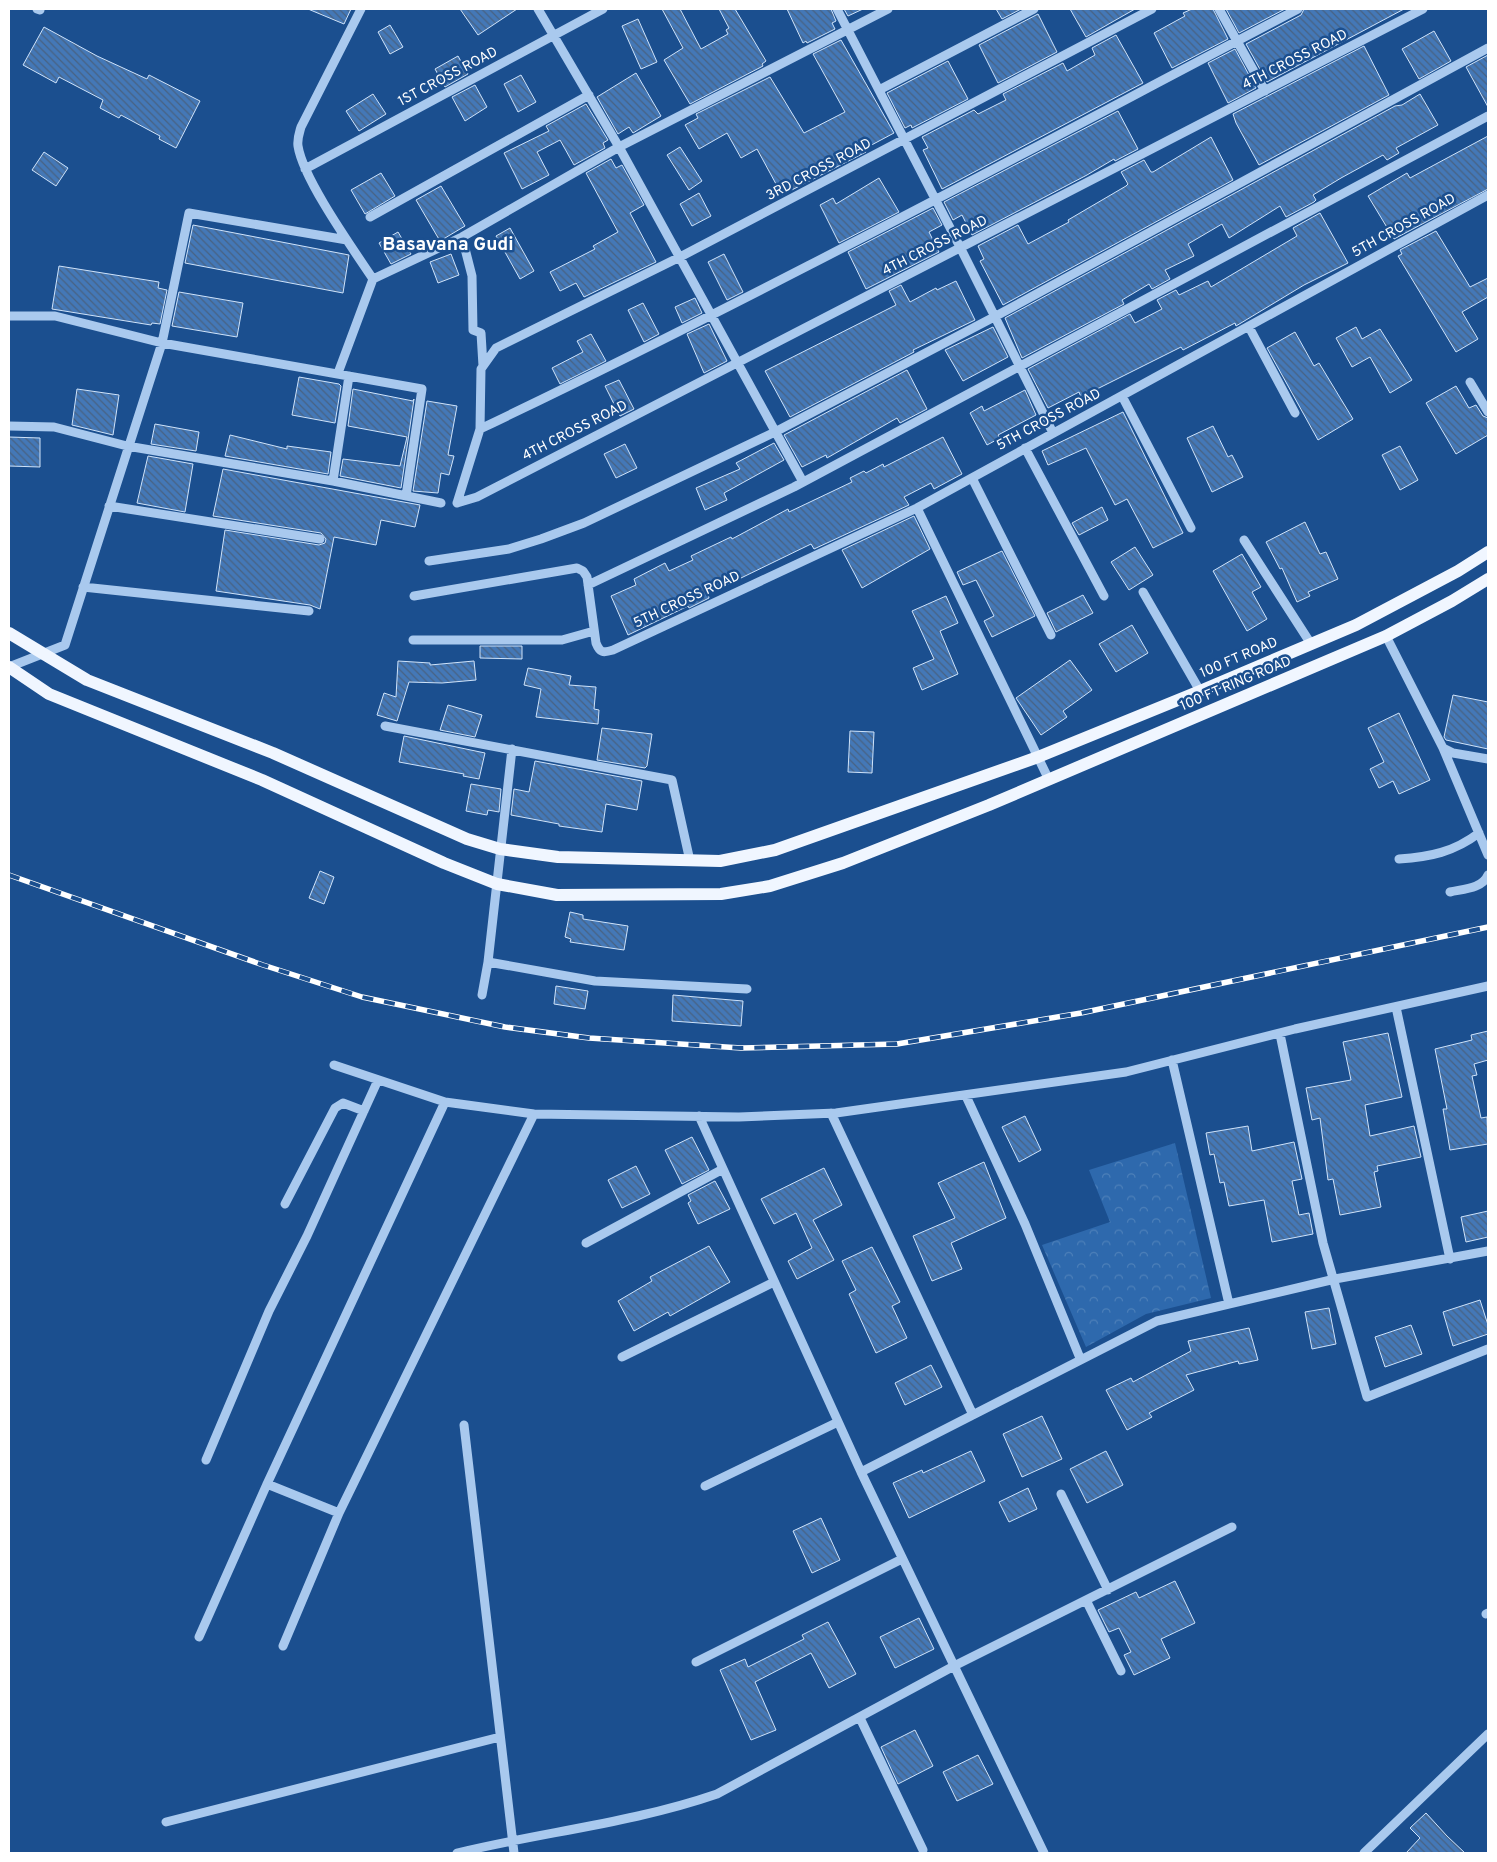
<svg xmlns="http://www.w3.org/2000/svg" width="1497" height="1862" viewBox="0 0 1497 1862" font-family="Overpass,sans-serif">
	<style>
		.park { fill: url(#park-crowns) }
		.building { fill: url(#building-back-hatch); stroke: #cfe3fa }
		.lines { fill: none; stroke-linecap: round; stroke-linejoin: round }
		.minor { stroke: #a9c9ee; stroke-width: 9 }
		.major { stroke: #f0f6ff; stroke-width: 12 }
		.rail-casing { stroke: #fff; stroke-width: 5.5 }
		.rail { stroke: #1b4f8f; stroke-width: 4; stroke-dasharray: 11; stroke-linecap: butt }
		.labels { text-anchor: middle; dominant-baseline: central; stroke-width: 5; stroke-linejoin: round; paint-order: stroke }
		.street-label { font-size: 14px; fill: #fff; stroke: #1b4f8f }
		.district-label { font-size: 19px; font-weight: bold; fill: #fff; stroke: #1b4f8f }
	</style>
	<defs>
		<pattern id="park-crowns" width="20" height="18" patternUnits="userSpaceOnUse" patternTransform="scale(1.25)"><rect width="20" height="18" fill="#2e69ad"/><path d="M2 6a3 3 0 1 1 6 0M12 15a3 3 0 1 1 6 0" fill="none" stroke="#4d80b9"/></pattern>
		<pattern id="building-back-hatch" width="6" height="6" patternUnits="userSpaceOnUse" patternTransform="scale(1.25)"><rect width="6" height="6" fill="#4478b7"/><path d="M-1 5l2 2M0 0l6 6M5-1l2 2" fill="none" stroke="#486282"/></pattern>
	</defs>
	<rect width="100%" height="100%" fill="#1b4f8f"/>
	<path class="park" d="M 1175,1143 L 1211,1298 L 1146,1314 L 1086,1347 L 1042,1245 L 1110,1222 L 1089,1170 Z"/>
	<path class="building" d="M 308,9 L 351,9 L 344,24 Z
		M 460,9 L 517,9 L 478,35 Z
		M 662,9 L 680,9 L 701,49 L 728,34 L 726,30 L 729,28 L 719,9 L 735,9 L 766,61 L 762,64 L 763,66 L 690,104 L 664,60 L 683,48 Z
		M 787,9 L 831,9 L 836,21 L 832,23 L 835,29 L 807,43 L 806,41 L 803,43 Z
		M 844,9 L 863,9 L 848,16 Z
		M 996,9 L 1021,9 L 1002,19 Z
		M 1070,9 L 1135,9 L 1086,37 Z
		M 1192,9 L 1213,9 L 1228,39 L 1172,68 L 1154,33 L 1185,16 L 1183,13 Z
		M 1226,9 L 1285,9 L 1239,33 Z
		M 1304,9 L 1404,9 L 1267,82 L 1246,44 L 1301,15 Z
		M 1038,14 L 1057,52 L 998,83 L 979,45 Z
		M 638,19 L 657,62 L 641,69 L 622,26 Z
		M 390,25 L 403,47 L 390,54 L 378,32 Z
		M 44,27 L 97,56 L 147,79 L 149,75 L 200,101 L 176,148 L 159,139 L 160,136 L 121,115 L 119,118 L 100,108 L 103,100 L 59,77 L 56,83 L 23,65 Z
		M 1434,31 L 1451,61 L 1419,79 L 1402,49 Z
		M 1116,35 L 1143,83 L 942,189 L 923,150 L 928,148 L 922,137 L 974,110 L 978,114 L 1006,100 L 1003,94 L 1063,63 L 1067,71 L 1095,55 L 1092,48 Z
		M 841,40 L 894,133 L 864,149 L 866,152 L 782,195 L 757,149 L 741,158 L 727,133 L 699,149 L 685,125 L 698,118 L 696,114 L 770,77 L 804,133 L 845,112 L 813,54 Z
		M 1364,46 L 1389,95 L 1259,165 L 1236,123 L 1233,114 Z
		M 1235,49 L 1256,88 L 1228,103 L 1208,63 Z
		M 1488,55 L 1488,107 L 1466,67 Z
		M 458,56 L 468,74 L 445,87 L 435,69 Z
		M 948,61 L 968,99 L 912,128 L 911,125 L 905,128 L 887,93 Z
		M 636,73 L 661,116 L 633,133 L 629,127 L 618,134 L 597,97 Z
		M 521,75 L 536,102 L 518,112 L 504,84 Z
		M 475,85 L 487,107 L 465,121 L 452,97 Z
		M 373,94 L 386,114 L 359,131 L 346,111 Z
		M 1420,94 L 1438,125 L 1396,148 L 1399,153 L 1387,160 L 1383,155 L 1341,178 L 1313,195 L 1316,200 L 1314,202 L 1286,217 L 1280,206 L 1229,238 L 1222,224 L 1188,244 L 1194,256 L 1165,270 L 1170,279 L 1152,289 L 1149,284 L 1122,300 L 1124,304 L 1022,358 L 1005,318 L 1395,106 L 1402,105 Z
		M 586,104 L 608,140 L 603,143 L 605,148 L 574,165 L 560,140 L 537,152 L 549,175 L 522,189 L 504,153 L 549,131 L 546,126 Z
		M 1118,111 L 1138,149 L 1115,161 L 1114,159 L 1087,175 L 972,235 L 962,215 L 953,220 L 944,202 Z
		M 1488,136 L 1488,189 L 1394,239 L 1368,196 L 1407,173 L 1410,178 Z
		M 1211,137 L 1233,180 L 1003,305 L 980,261 L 984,259 L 978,246 L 1018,225 L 1028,244 L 1069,222 L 1068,220 L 1126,186 L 1128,184 L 1121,172 L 1144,160 L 1151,172 L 1153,172 Z
		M 680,147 L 702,181 L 689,190 L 667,155 Z
		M 44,152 L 68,168 L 56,186 L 32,170 Z
		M 611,159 L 616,168 L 622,165 L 644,205 L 630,213 L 656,262 L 584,297 L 576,283 L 560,291 L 550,272 L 595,249 L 593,246 L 618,232 L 586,173 Z
		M 381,173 L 395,196 L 365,214 L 351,190 Z
		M 879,178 L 899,212 L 839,243 L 820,205 L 833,198 L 836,204 Z
		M 441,186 L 465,226 L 440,241 L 416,200 Z
		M 699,193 L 711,216 L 692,226 L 680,204 Z
		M 933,208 L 942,225 L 929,232 L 939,252 L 866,289 L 848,252 Z
		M 1320,213 L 1348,263 L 1304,285 L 1236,326 L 1235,323 L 1183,350 L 1181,347 L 1081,397 L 1079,392 L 1048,408 L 1028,369 L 1130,314 L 1135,323 L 1162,309 L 1157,300 L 1176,290 L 1179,295 L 1208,281 L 1211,287 L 1297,236 L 1293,228 Z
		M 193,225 L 349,255 L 343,293 L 185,263 Z
		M 510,228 L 534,271 L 520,279 L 496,236 Z
		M 1436,231 L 1470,287 L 1488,278 L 1488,297 L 1462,312 L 1478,339 L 1456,352 L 1398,256 L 1402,254 L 1400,250 Z
		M 398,232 L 411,254 L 391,264 L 379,243 Z
		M 451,254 L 459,275 L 438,283 L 430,262 Z
		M 724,254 L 743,292 L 727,300 L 708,262 Z
		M 59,266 L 159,282 L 158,288 L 167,290 L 160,324 L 152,323 L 151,325 L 52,309 Z
		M 956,281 L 975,320 L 913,350 L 914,352 L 790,417 L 765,371 L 896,305 L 889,291 L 901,285 L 910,302 L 936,288 L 937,290 Z
		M 179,292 L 243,303 L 237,337 L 172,326 Z
		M 695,298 L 702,313 L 682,323 L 675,307 Z
		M 643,303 L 659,334 L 644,342 L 628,310 Z
		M 709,324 L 727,361 L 704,373 L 687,334 Z
		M 993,327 L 1008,357 L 963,381 L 945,350 Z
		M 1356,327 L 1362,339 L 1380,329 L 1412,380 L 1390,393 L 1370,357 L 1352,367 L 1336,338 Z
		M 1295,332 L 1314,366 L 1319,363 L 1353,419 L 1318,440 L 1267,348 Z
		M 591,334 L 606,361 L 560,384 L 552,368 L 583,352 L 577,341 Z
		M 907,370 L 927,409 L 900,423 L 897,418 L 827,458 L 826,455 L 802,467 L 784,435 Z
		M 299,377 L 339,384 L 341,386 L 335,423 L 292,415 Z
		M 619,380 L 634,409 L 620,416 L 605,386 Z
		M 1456,386 L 1469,408 L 1476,405 L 1483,416 L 1488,418 L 1488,435 L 1456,454 L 1426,403 Z
		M 77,389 L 119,395 L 113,435 L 72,425 Z
		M 353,389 L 413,401 L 414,399 L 401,488 L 340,476 L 343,459 L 400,466 L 407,437 L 348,426 Z
		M 1025,390 L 1036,415 L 998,435 L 1000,438 L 987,445 L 970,413 L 982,406 L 984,411 Z
		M 427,401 L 457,406 L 448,455 L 454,456 L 449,475 L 441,473 L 438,493 L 413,491 Z
		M 1123,412 L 1183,533 L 1153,548 L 1127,499 L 1115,505 L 1086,448 L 1048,465 L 1042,451 Z
		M 155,424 L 199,432 L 196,451 L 151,444 Z
		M 1213,426 L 1228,457 L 1232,455 L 1243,477 L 1212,492 L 1187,438 Z
		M 230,435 L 287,449 L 287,446 L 331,452 L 328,474 L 225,456 Z
		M 9,437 L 40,438 L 40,467 L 9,466 Z
		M 943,437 L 962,474 L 934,489 L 931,483 L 904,497 L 909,505 L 814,549 L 811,544 L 708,594 L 709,598 L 689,608 L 688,606 L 628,635 L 611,596 L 636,585 L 634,579 L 665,563 L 669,571 L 693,560 L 691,556 L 731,537 L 732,539 L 788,509 L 789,512 L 852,482 L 850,478 L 864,471 L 866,473 L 883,464 L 884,467 Z
		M 774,443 L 784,460 L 724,493 L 727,500 L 705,510 L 696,488 L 740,469 L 736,463 Z
		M 625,444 L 637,468 L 616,478 L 604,454 Z
		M 1400,446 L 1418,480 L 1400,490 L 1382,455 Z
		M 148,456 L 193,464 L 185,512 L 137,503 Z
		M 223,469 L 420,505 L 415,527 L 381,520 L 376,545 L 334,537 L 320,609 L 310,605 L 216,591 L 225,530 L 319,545 L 325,543 L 326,539 L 321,533 L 213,516 Z
		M 1102,507 L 1108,520 L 1079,535 L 1072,523 Z
		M 914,516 L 930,549 L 862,588 L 842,550 Z
		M 1305,522 L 1320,554 L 1326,552 L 1338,579 L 1308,592 L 1310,596 L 1297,602 L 1282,568 L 1280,569 L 1266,542 Z
		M 1135,547 L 1153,575 L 1129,590 L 1111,562 Z
		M 1002,551 L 1035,616 L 992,637 L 984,621 L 994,616 L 976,580 L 963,585 L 957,572 Z
		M 1242,554 L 1261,587 L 1252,592 L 1267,619 L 1247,631 L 1213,571 Z
		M 1083,595 L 1093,613 L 1056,632 L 1047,613 Z
		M 946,596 L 958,623 L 940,631 L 958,674 L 922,690 L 913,668 L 934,659 L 912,611 Z
		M 1132,625 L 1148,653 L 1116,672 L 1099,644 Z
		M 480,646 L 522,646 L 522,659 L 480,658 Z
		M 1070,660 L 1092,690 L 1063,711 L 1067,717 L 1041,735 L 1016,698 Z
		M 398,661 L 430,663 L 430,665 L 474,661 L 476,680 L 442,683 L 409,682 L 397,721 L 377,715 L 384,693 L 396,697 Z
		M 528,668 L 571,676 L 569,685 L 596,687 L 594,709 L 599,710 L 598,724 L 536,717 L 541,689 L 524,685 Z
		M 1453,695 L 1488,702 L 1488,749 L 1446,740 L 1444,737 Z
		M 448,705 L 482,715 L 475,737 L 440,730 Z
		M 1399,713 L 1430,780 L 1399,794 L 1393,781 L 1379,788 L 1370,769 L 1384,762 L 1368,728 Z
		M 602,728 L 652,734 L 647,766 L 645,768 L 597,760 Z
		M 850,731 L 874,732 L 872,773 L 848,772 Z
		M 404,736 L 485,753 L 479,779 L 463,776 L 464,774 L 399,762 Z
		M 535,761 L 642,781 L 637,810 L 606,804 L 602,832 L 559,826 L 559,824 L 511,815 L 514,789 L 529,792 Z
		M 471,784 L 501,789 L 499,812 L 488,810 L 487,815 L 466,811 Z
		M 320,871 L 334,877 L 324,904 L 309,898 Z
		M 570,912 L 583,915 L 583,919 L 628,926 L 624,950 L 570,942 L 571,939 L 565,937 Z
		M 556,986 L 588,991 L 585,1009 L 554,1004 Z
		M 673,995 L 743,1001 L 741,1026 L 672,1021 Z
		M 1488,1031 L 1488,1060 L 1474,1064 L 1477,1075 L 1472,1076 L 1481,1118 L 1487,1117 L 1488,1144 L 1450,1150 L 1443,1109 L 1447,1109 L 1435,1049 L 1472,1040 L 1471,1035 Z
		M 1388,1033 L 1402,1097 L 1365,1105 L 1370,1136 L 1414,1126 L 1421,1157 L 1377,1166 L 1378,1171 L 1374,1172 L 1381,1207 L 1340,1215 L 1333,1179 L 1328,1180 L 1320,1118 L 1312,1120 L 1306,1088 L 1351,1080 L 1343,1042 Z
		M 1025,1116 L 1041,1150 L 1019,1162 L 1002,1127 Z
		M 1248,1126 L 1252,1151 L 1294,1142 L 1302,1179 L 1292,1181 L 1299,1215 L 1309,1213 L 1313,1234 L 1272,1242 L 1264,1200 L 1229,1206 L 1224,1182 L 1220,1183 L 1214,1154 L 1210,1155 L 1206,1133 Z
		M 692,1137 L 709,1170 L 682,1184 L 665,1150 Z
		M 984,1162 L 1006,1218 L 951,1243 L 962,1269 L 932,1281 L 913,1236 L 955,1218 L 938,1183 Z
		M 636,1166 L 650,1194 L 622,1208 L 608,1180 Z
		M 824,1168 L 842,1205 L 813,1220 L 834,1260 L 797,1279 L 788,1261 L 812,1248 L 796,1213 L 774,1224 L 761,1199 Z
		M 715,1181 L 730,1209 L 698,1224 L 688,1203 L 691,1201 L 688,1195 Z
		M 1488,1211 L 1488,1237 L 1466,1242 L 1461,1217 Z
		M 709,1246 L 730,1282 L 670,1316 L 668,1312 L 634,1331 L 618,1301 L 652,1281 L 650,1277 Z
		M 872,1247 L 900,1302 L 892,1306 L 907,1338 L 876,1353 L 849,1294 L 856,1290 L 842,1261 Z
		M 1480,1300 L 1488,1325 L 1488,1334 L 1453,1346 L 1443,1312 Z
		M 1329,1308 L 1336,1344 L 1312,1349 L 1305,1312 Z
		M 1411,1325 L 1422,1354 L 1385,1367 L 1375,1337 Z
		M 1249,1328 L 1258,1360 L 1239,1364 L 1238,1361 L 1186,1375 L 1194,1390 L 1149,1413 L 1152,1417 L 1127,1430 L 1106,1390 L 1131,1378 L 1133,1382 L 1191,1351 L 1188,1341 Z
		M 931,1365 L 942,1387 L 905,1405 L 895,1383 Z
		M 1042,1416 L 1062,1459 L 1022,1477 L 1003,1434 Z
		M 971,1451 L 985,1481 L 909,1518 L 893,1483 L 922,1470 L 923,1473 Z
		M 1106,1451 L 1123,1485 L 1087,1503 L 1070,1469 Z
		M 1028,1488 L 1037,1509 L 1009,1522 L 999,1502 Z
		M 821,1518 L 840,1560 L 812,1573 L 793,1531 Z
		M 1175,1581 L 1195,1623 L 1161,1639 L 1170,1658 L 1134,1675 L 1124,1655 L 1131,1652 L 1119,1628 L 1109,1632 L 1098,1610 L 1136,1592 L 1139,1598 Z
		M 919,1618 L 934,1649 L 895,1668 L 880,1637 Z
		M 828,1622 L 856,1674 L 829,1688 L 811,1653 L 755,1682 L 776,1730 L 751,1740 L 720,1670 L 745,1659 L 748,1667 L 804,1639 L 802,1635 Z
		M 915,1730 L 933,1766 L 898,1784 L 881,1747 Z
		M 978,1755 L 993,1784 L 957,1801 L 943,1772 Z
		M 1426,1813 L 1447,1836 L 1465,1853 L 1406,1853 L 1420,1838 L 1410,1828 Z"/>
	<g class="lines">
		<path class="minor" d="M 37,9 L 40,10
			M 538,9 L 619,147 L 803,482
			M 837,9 L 961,249 L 1053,433
			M 1219,9 L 1265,91
			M 879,90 L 1034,9
			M 305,169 L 603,9
			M 370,217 L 589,95
			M 462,237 L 472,276 L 473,330 L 481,333 L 483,366
			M 373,279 L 462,237 L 619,147 L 888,9
			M 9,316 L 55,316 L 162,343 L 422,389 L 406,496
			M 1249,327 L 1295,413
			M 338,373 L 373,279 C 353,249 303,179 298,146 C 297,139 299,134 301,127 L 361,9
			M 1470,382 L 1488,412
			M 1122,396 L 1191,528
			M 9,426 L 54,427 L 127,446 L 333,481 L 441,503
			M 480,429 C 757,297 1027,151 1298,9
			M 1025,448 L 1104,596
			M 972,478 L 1051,635
			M 333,481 L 349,376
			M 457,503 L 477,497 L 1423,9
			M 457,503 L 480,429 L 481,369 L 496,348 L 680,257 L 1152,9
			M 109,506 L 320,539
			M 917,508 L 1049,780
			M 1244,540 L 1311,644
			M 429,561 L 509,549 L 541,539 L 584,523 L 775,432 L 996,316 L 1488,48
			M 588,585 L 794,487 L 1488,116
			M 83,587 L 309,611
			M 1143,592 L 1200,691
			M 414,596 L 577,568 L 583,571 L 587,577 L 596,643 C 600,653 603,653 613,650 L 917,508 L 1488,195
			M 1386,636 L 1443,748 L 1453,753 L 1488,759
			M 413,640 L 562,640 L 594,631
			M 9,667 L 65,645 L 162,343 L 189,213 L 347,240
			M 385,726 L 672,780 L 690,861
			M 1443,748 L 1488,855
			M 1399,859 C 1430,857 1454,852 1479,833
			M 1450,892 C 1463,889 1482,889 1488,875
			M 488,962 L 595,981 L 747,989
			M 482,995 L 488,962 L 512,749
			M 1396,1007 L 1450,1259
			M 1280,1034 L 1323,1243 L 1367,1397 L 1488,1349
			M 1172,1060 L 1229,1304
			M 334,1065 L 445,1102
			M 966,1096 L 1025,1224 L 1080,1358
			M 831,1113 L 973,1415
			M 699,1116 L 861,1472
			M 285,1204 L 335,1108 L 343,1103 L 364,1111
			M 586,1243 L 723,1169
			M 622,1357 L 774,1282
			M 464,1425 L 514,1853
			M 206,1460 L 269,1311 L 307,1236 L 378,1080
			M 267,1484 L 339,1513
			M 705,1486 L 838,1422
			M 1061,1494 L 1108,1590
			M 1086,1600 L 1121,1671
			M 1486,1614 L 1488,1613
			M 199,1637 L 267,1484 L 445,1102 L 534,1114 L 739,1117 L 836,1113 L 1126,1072 L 1295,1029 L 1488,986
			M 283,1646 L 339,1513 L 534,1114
			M 696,1662 L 902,1559
			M 860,1718 L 923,1850
			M 166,1822 L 500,1737
			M 457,1853 C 543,1832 633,1823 717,1794 L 954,1666 L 1232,1527
			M 1044,1853 L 861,1472 L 1157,1321 L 1335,1279 L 1488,1251
			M 1364,1853 L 1488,1734"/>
		<path class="major" d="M 9,633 L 87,680 L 273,753 L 467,839 L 500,849 L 558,857 L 720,861 L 775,850 L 1038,757 L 1200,691 L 1356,625 L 1458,571 L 1488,552
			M 9,667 L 49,694 L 262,780 L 444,863 L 497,884 L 557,895 L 721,894 L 770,886 L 843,863 L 989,805 L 1386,636 L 1452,601 L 1488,579"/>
		<g class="rail-casing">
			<path id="rail" d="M 9,875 L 263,965 L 362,997 L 505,1027 L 589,1038 L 741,1048 L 897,1044 L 1081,1013 L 1488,927"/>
		</g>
		<use href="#rail" class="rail"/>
	</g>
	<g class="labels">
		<g class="street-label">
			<text transform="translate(1295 60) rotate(-27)">4TH CROSS ROAD</text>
			<text transform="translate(448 77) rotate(-28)">1ST CROSS ROAD</text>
			<text transform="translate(819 170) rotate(-28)">3RD CROSS ROAD</text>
			<text transform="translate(1404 226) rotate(-29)">5TH CROSS ROAD</text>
			<text transform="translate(935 246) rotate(-27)">4TH CROSS ROAD</text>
			<text transform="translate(1049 420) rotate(-28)">5TH CROSS ROAD</text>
			<text transform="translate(575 431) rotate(-27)">4TH CROSS ROAD</text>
			<text transform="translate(687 600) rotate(-25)">5TH CROSS ROAD</text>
			<text transform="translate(1239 658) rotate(-23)">100 FT ROAD</text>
			<text transform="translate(1236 684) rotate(-23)">100 FT RING ROAD</text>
		</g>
		<g class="district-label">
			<text x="448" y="245">Basavana Gudi</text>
		</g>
	</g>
	<rect width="1497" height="1862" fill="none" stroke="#ffffff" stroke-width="20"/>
</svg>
